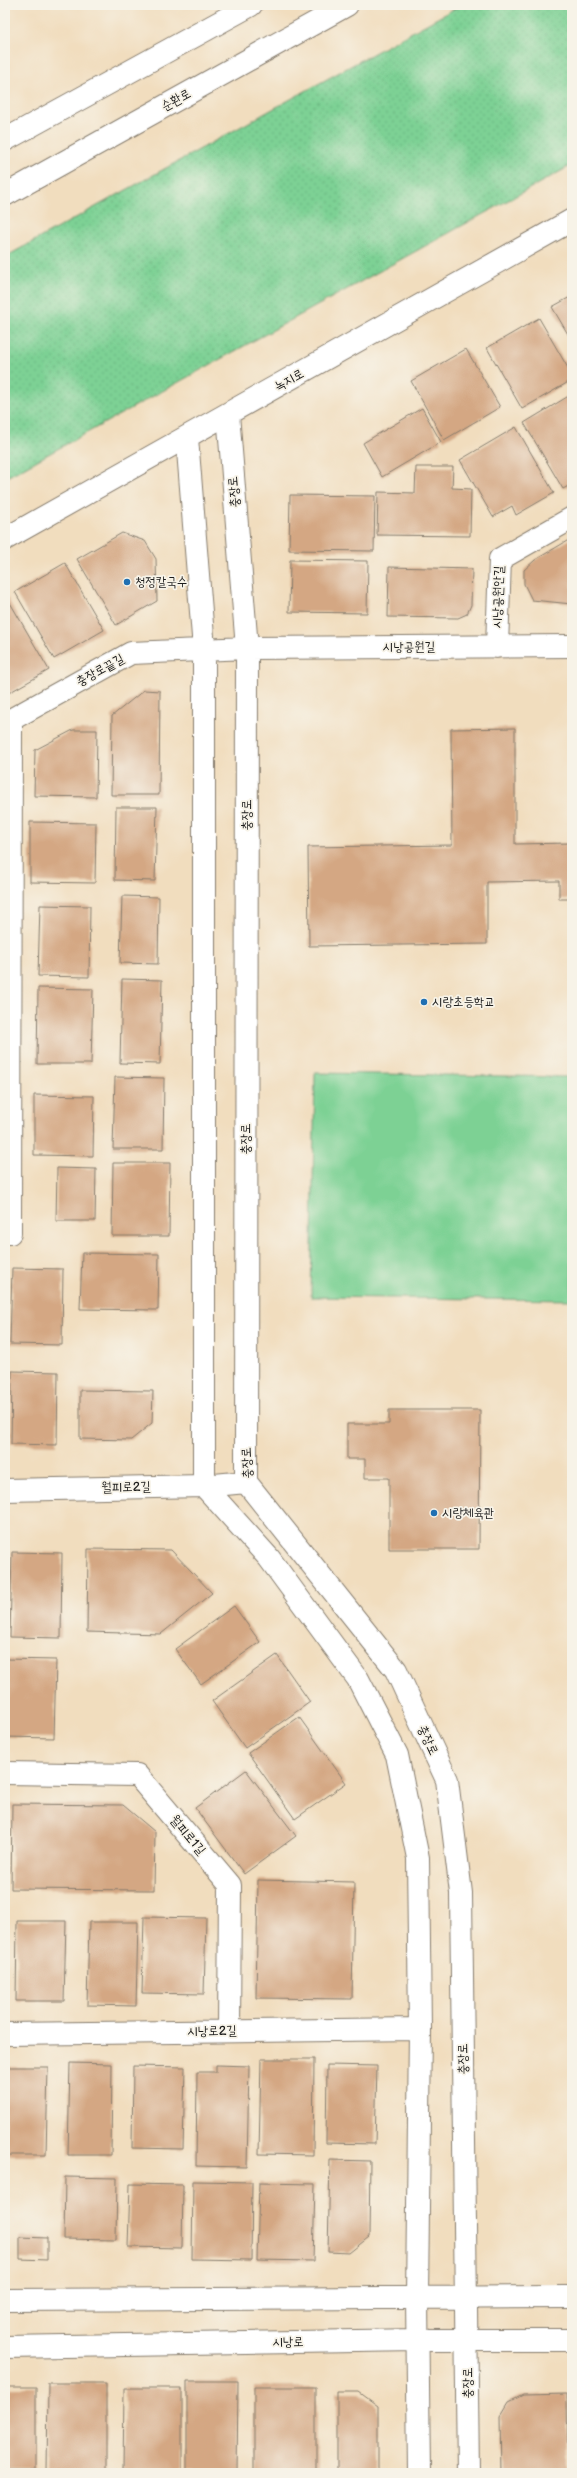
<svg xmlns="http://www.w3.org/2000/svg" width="577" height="2478" viewBox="0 0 577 2478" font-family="'Balsamiq Sans','Poor Story',sans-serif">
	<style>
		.green { fill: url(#green-dots); stroke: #4c7658 }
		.pitch { fill: #7dd194; stroke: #4c7658 }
		.building { fill: #d4a783 }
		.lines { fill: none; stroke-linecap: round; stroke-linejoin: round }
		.minor-casing { stroke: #867c6d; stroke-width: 24 }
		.minor { stroke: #fff; stroke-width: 22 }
		.poi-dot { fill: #1f6fb2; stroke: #f7f3e8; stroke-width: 1.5 }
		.labels { text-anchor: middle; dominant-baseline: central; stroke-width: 3.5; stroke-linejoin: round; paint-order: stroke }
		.street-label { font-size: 13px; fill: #1c1c1c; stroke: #f7f3e8 }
		.poi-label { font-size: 13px; fill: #1c1c1c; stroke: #f7f3e8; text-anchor: start }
	</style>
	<defs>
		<pattern id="green-dots" width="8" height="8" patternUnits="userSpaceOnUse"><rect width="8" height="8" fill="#7dd194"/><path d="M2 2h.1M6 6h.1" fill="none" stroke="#6bb37f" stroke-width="1.8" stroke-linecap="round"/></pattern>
	</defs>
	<rect width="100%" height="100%" fill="#f7f3e8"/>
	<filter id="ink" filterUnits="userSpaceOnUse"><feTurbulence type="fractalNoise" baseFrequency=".025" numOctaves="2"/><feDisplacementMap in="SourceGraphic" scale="8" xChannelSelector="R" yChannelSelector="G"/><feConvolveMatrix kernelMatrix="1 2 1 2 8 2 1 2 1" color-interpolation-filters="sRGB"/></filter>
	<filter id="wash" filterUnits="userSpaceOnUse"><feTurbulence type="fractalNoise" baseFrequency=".012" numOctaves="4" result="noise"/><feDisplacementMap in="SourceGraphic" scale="16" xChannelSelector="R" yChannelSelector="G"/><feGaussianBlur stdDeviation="0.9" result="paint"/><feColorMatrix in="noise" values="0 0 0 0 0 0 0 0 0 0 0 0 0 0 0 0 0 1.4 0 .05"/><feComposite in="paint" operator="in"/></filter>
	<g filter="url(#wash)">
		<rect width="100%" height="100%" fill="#f1ddbe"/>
		<path class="green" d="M 461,5 L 572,5 L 572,165 L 5,478 L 5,257 Z"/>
		<path class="pitch" d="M 315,1073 L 572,1077 L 572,1300 L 311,1297 Z"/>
		<g id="blocks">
			<path class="building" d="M 572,296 L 572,341 L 552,307 Z
				M 539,318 L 572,375 L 572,380 L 522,409 L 487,348 Z
				M 466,349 L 500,407 L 444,440 L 411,381 Z
				M 572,394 L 572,484 L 563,489 L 524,423 Z
				M 422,408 L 441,442 L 382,477 L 363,443 Z
				M 516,427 L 554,493 L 516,515 L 512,506 L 493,517 L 460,460 Z
				M 416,467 L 453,467 L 452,488 L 471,489 L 470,536 L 377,535 L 378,492 L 415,493 Z
				M 290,495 L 375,496 L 374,551 L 289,550 Z
				M 122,533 L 145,541 L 156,559 L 157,601 L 116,625 L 77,559 Z
				M 572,538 L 572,604 L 532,600 L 524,584 L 524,570 L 535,560 Z
				M 290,560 L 368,561 L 367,613 L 289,612 Z
				M 65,563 L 104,630 L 54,659 L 15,592 Z
				M 389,567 L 472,569 L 471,605 L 467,614 L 458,618 L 388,617 Z
				M 5,594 L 49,670 L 5,695 Z
				M 144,690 L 160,691 L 159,795 L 111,795 L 112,716 Z
				M 515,728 L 515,844 L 572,843 L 572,899 L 559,899 L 559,881 L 487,882 L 487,944 L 309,946 L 308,847 L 452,845 L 451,729 Z
				M 73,730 L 97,730 L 96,797 L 34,796 L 35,750 Z
				M 116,807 L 157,807 L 155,881 L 115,880 Z
				M 30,822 L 96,823 L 95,883 L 30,882 Z
				M 122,896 L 159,897 L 158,964 L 120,963 Z
				M 40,905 L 90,906 L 89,977 L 38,976 Z
				M 122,979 L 162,980 L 160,1064 L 120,1063 Z
				M 38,988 L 93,989 L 91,1064 L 37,1064 Z
				M 115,1077 L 164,1078 L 163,1149 L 113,1149 Z
				M 34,1095 L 94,1096 L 93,1156 L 34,1155 Z
				M 113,1163 L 170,1163 L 169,1236 L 112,1236 Z
				M 57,1168 L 96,1169 L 95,1221 L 56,1221 Z
				M 82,1253 L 159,1254 L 158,1310 L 80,1309 Z
				M 12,1268 L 63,1269 L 62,1345 L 10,1344 Z
				M 12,1371 L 58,1372 L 57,1445 L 11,1444 Z
				M 80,1390 L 153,1391 L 152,1423 L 131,1440 L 80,1439 Z
				M 389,1410 L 480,1410 L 479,1549 L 389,1549 L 389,1478 L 365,1478 L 365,1459 L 347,1459 L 347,1424 L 389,1424 Z
				M 88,1549 L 171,1550 L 212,1593 L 161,1634 L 87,1632 Z
				M 12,1552 L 62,1553 L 61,1638 L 10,1637 Z
				M 234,1606 L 260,1642 L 201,1684 L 175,1649 Z
				M 277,1655 L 310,1702 L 245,1748 L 212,1701 Z
				M 5,1659 L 56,1660 L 54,1738 L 5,1737 Z
				M 299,1717 L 346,1783 L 295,1819 L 248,1753 Z
				M 246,1770 L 296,1836 L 244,1874 L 195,1808 Z
				M 12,1804 L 123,1805 L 155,1832 L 154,1890 L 11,1889 Z
				M 258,1880 L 354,1882 L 352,1999 L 256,1998 Z
				M 144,1917 L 206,1918 L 204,1994 L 142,1993 Z
				M 17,1921 L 66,1921 L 64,2001 L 16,2001 Z
				M 89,1922 L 138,1922 L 136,2006 L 87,2005 Z
				M 261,2059 L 314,2059 L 313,2155 L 259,2154 Z
				M 70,2063 L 112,2064 L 111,2155 L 68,2155 Z
				M 216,2065 L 249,2066 L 247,2167 L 196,2166 L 197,2072 L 216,2072 Z
				M 327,2065 L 377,2066 L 375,2144 L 326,2143 Z
				M 133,2066 L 185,2067 L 183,2149 L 132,2148 Z
				M 5,2067 L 48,2067 L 46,2155 L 5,2155 Z
				M 330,2160 L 370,2161 L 369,2237 L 349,2253 L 328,2252 Z
				M 65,2177 L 117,2178 L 116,2240 L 64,2239 Z
				M 193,2181 L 252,2182 L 251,2260 L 192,2259 Z
				M 259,2183 L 315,2184 L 313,2261 L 257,2260 Z
				M 130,2184 L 183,2185 L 182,2248 L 128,2247 Z
				M 20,2237 L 47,2238 L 47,2260 L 20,2259 Z
				M 187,2381 L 238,2381 L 237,2473 L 187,2473 Z
				M 48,2383 L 106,2383 L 106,2473 L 47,2473 Z
				M 5,2387 L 36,2387 L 36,2469 L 5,2469 Z
				M 254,2387 L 316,2387 L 316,2473 L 254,2473 Z
				M 124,2388 L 182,2388 L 182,2473 L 123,2473 Z
				M 337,2392 L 359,2392 L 378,2406 L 378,2473 L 337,2473 Z
				M 567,2394 L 568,2473 L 501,2473 L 500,2417 L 509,2402 L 523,2395 Z"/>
		</g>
	</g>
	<g filter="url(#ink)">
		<use href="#blocks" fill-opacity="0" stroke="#867c6d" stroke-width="1"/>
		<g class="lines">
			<g class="minor-casing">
				<path id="minor" d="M 5,140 L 251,5
					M 5,195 L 347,5
					M 228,414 L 247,648 L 246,1482 L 396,1670 L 447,1780 L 461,1893 L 468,2473
					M 187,438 L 204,649 L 204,1486 L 269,1558 L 358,1679 L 397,1755 L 418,1858 L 420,2029 L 417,2298 L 419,2473
					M 5,539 L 572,220
					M 497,647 L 500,559 L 572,518
					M 5,723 L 131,653 L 247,648 L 572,646
					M 5,1233 L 10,1233 L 11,720
					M 5,1490 L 204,1486 L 246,1482
					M 5,1773 L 137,1775 L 230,1885 L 229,2031
					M 5,2034 L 420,2029
					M 5,2300 L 572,2297
					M 5,2347 L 417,2340 L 572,2340"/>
			</g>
			<use href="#minor" class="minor"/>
		</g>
	</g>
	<g class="poi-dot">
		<circle cx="127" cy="582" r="4"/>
		<circle cx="424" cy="1002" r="4"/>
		<circle cx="434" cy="1513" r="4"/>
	</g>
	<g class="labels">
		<g class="street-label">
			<text transform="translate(176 100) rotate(-29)">순환로</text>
			<text transform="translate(289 380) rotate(-29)">녹지로</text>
			<text transform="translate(234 492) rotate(-95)">충장로</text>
			<text transform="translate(498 597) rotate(-88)">시낭공원안길</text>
			<text x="409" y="647">시낭공원길</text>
			<text transform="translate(100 670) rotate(-29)">충장로끝길</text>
			<text transform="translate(247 815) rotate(-90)">충장로</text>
			<text transform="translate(246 1139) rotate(-90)">충장로</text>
			<text transform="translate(247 1463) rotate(-93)">충장로</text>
			<text transform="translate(126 1487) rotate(-1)">월피로2길</text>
			<text transform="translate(428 1740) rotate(65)">충장로</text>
			<text transform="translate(188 1835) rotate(50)">월피로1길</text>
			<text transform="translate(212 2031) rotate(-1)">시낭로2길</text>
			<text transform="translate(463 2059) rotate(-91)">충장로</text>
			<text transform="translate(288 2342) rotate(-1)">시낭로</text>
			<text transform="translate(468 2383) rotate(-90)">충장로</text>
		</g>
		<g class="poi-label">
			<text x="135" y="582">청정칼국수</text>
			<text x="432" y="1002">시랑초등학교</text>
			<text x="442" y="1513">시랑체육관</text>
		</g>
	</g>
	<rect width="577" height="2478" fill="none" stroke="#f7f3e8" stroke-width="20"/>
</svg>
